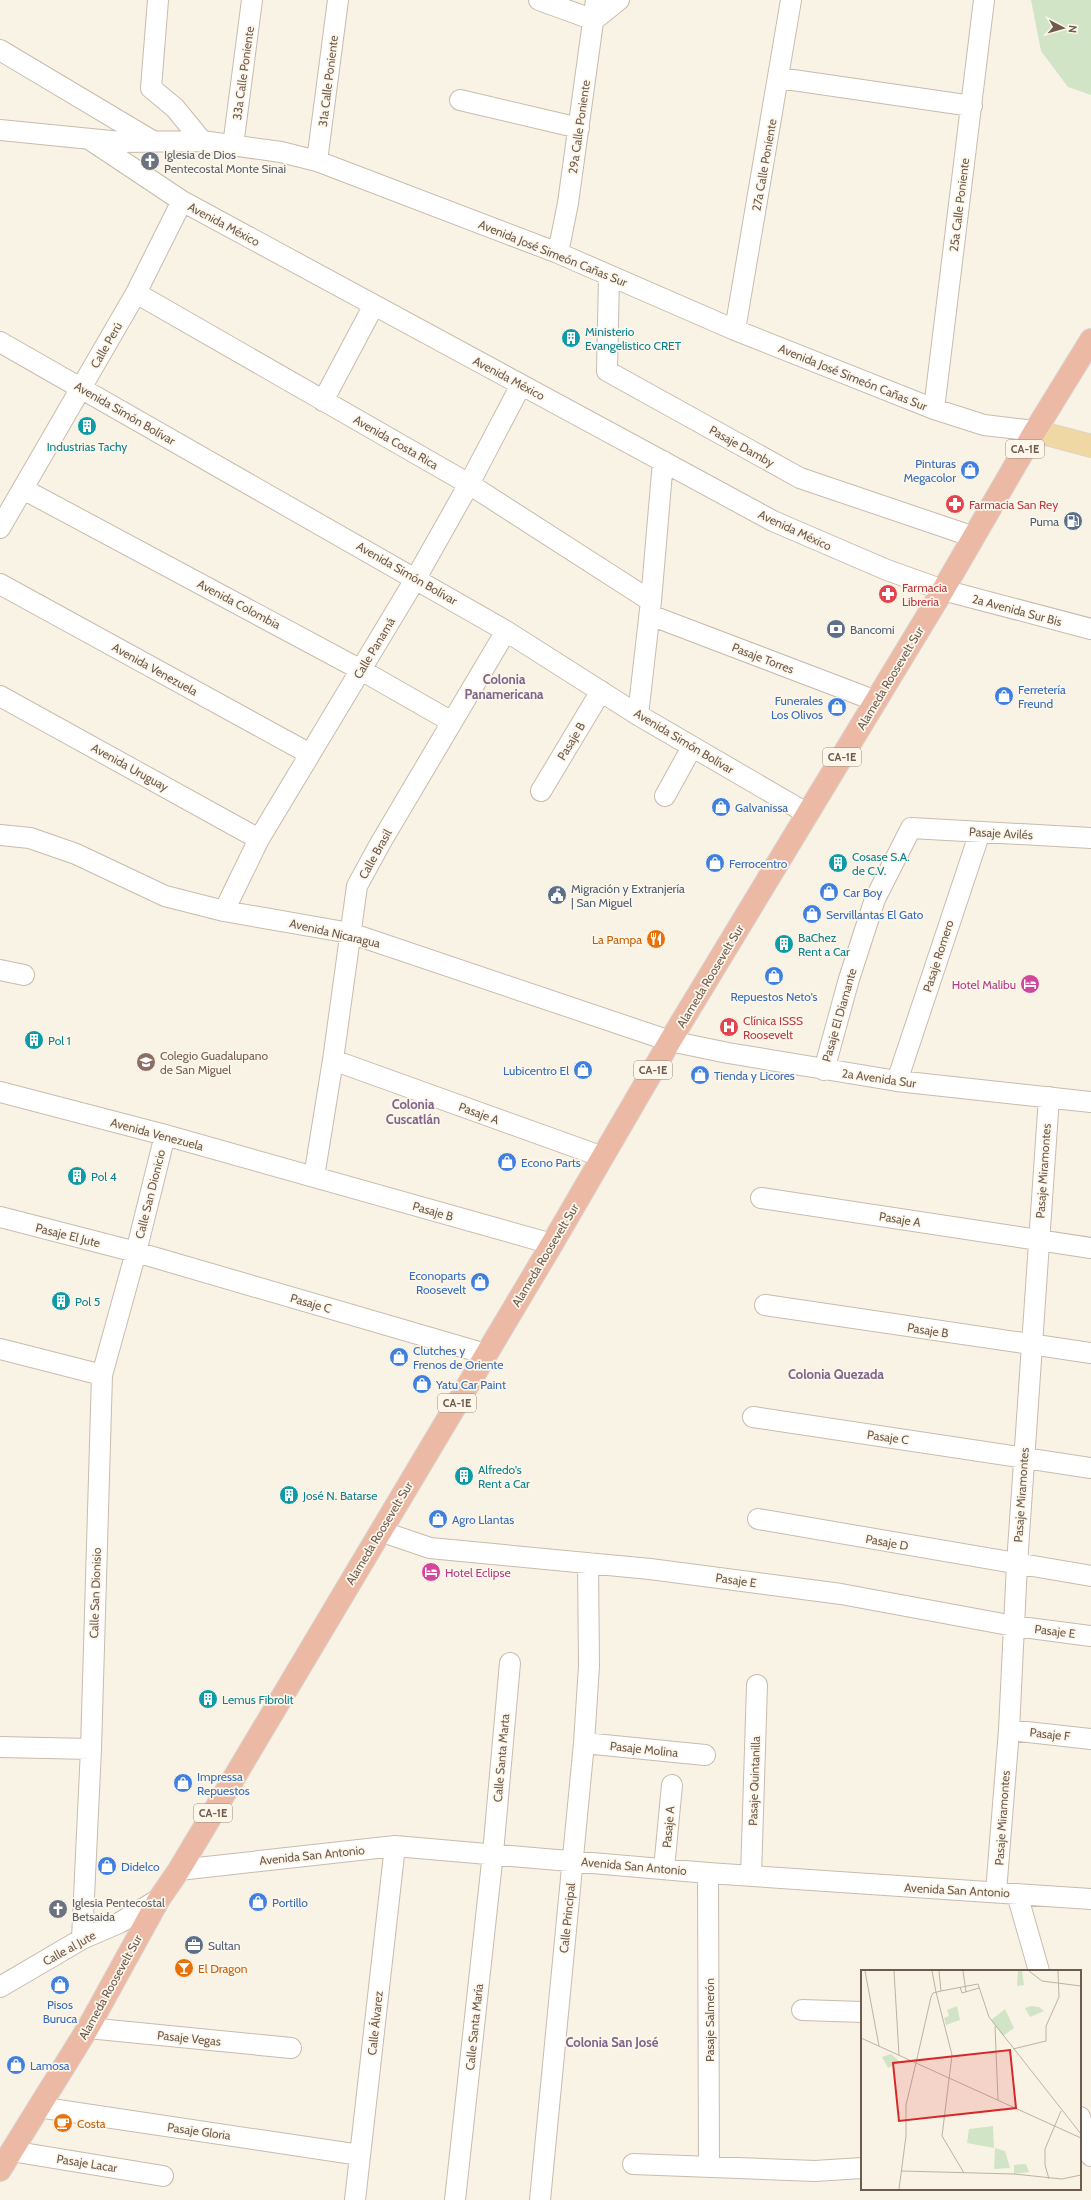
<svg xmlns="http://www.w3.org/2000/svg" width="1091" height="2200" viewBox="0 0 1091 2200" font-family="Cabin,sans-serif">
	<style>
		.green { fill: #d1e5c6 }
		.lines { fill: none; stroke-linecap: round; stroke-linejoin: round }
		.minor-casing { stroke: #c9bbad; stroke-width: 22 }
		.major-casing { stroke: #dad4d1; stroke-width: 24 }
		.highway-casing { stroke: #dad4d1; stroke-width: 24 }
		.minor { stroke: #fff; stroke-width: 20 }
		.major { stroke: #f0d8a5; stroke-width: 22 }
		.highway { stroke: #ecbaa4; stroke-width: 22 }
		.labels { text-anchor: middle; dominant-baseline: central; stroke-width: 3.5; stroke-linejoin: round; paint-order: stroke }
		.shield { fill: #fdf7eb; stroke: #9a8a7d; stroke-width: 1 }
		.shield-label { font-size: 11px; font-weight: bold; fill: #6f5b4e }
		.street-label { font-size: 12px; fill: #6f5b4e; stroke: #fdf7eb }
		.worship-label { font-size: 12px; fill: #5b616d; stroke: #fdf7eb; text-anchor: start }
		.culture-label { font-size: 12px; fill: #0d838f; stroke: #fdf7eb; text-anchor: start }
		.shop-label { font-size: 12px; fill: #366cbe; stroke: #fdf7eb; text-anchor: start }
		.health-label { font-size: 12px; fill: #be3a42; stroke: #fdf7eb; text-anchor: start }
		.service-label { font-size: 12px; fill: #4e5e75; stroke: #fdf7eb; text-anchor: start }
		.food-label { font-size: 12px; fill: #c56008; stroke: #fdf7eb; text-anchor: start }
		.hotel-label { font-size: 12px; fill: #b23c85; stroke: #fdf7eb; text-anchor: end }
		.education-label { font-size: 12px; fill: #785e54; stroke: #fdf7eb; text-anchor: start }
		.neighbourhood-label { font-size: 13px; font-weight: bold; fill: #80668c; stroke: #fdf7eb }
		.inset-road { fill: none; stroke: #beb1a4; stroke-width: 1 }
		.view { fill: #d62828; fill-opacity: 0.15; stroke: #d62828; stroke-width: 2 }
		.inset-edge { fill: none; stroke: #6f5b4e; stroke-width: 2 }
	</style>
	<rect width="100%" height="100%" fill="#f9f3e5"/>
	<path class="green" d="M 1031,0 L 1091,0 L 1091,95 L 1068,87 L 1041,51 Z"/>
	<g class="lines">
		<g class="minor-casing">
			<path id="minor" d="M 158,0 L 151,88 L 175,108 L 202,141
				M 539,0 L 594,20 L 619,0
				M 0,50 L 151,140
				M 779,78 L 972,106
				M 460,100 L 579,128
				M 0,130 L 121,142 L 202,141 L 281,152 L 317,161 L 558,253 L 735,330 L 934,409 L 984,425 L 1035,431
				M 89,139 L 182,201 L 773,521 L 887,570 L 943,590 L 1091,629
				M 233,146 L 252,0
				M 317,161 L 338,0
				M 558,253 L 568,203 L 596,0
				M 609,276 L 607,371 L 800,478 L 974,537
				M 136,293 L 469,484 L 651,601
				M 735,330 L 791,0
				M 0,342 L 506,631 L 638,715 L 808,814
				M 323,401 L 374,305
				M 934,409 L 984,0
				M 23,489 L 361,670 L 452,722
				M 0,528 L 136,293 L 182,201
				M 0,584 L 310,754
				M 650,615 L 876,701
				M 0,696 L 259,839
				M 638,715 L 651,601 L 663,461
				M 541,791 L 601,691
				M 665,796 L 692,747
				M 0,835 L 30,838 L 76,854 L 165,896 L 224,911 L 350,933 L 670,1041 L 728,1053 L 897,1081 L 1091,1102
				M 224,911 L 259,839 L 416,578 L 469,484 L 521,385
				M 0,970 L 24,975
				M 333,1060 L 603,1157
				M 824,1070 L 849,979 L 875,899 L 911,828 L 1091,838
				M 897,1081 L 980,832
				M 0,1092 L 165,1135 L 552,1244
				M 314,1177 L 333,1060 L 357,886 L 381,842 L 506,631
				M 761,1198 L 1091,1248
				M 0,1217 L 136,1252 L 486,1354
				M 765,1305 L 1091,1353
				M 0,1349 L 102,1375
				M 753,1417 L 1091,1468
				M 758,1519 L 1091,1576
				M 380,1531 L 430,1548 L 650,1569 L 841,1594 L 1014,1626 L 1091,1636
				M 1009,1730 L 1091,1739
				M 584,1743 L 705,1755
				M 0,1747 L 91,1749
				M 664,1869 L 672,1785
				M 179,1870 L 395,1846 L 708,1873 L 1091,1899
				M 708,1873 L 709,2167
				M 751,1876 L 757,1685
				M 996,1892 L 1009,1730 L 1017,1564 L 1049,1097
				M 1017,1894 L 1039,1971
				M 82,1939 L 91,1749 L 102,1375 L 136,1252 L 165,1135
				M 0,1987 L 82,1939 L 119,1923 L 159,1899
				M 802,2010 L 862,2012
				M 88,2028 L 291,2048
				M 38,2107 L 360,2155
				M 1080,2117 L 1091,2156
				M 11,2151 L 163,2176
				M 633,2164 L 815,2171 L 862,2168
				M 355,2200 L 395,1846
				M 455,2200 L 493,1853 L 510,1663
				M 540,2200 L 584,1743 L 589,1666 L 588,1563"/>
		</g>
		<g class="major-casing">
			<path id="major" d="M 1035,431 L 1091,446"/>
		</g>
		<g class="highway-casing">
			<path id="highway" d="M 0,2170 L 88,2028 L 159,1899 L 179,1870 L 552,1244 L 670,1041 L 943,590 L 1035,431 L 1091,340"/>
		</g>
		<use href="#minor" class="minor"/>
		<use href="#major" class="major"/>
		<use href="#highway" class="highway"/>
	</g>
	<defs>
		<g id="church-disc" transform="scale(1)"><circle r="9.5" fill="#6b7280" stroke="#fdf7eb"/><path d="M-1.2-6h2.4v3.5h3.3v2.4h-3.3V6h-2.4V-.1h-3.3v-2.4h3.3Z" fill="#fff"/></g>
		<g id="building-disc" transform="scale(1)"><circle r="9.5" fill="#0f9aa8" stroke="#fdf7eb"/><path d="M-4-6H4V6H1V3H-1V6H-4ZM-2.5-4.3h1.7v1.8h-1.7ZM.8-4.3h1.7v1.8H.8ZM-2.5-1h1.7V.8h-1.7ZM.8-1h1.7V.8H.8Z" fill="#fff"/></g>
		<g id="shop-disc" transform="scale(1)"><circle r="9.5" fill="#3f7fe0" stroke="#fdf7eb"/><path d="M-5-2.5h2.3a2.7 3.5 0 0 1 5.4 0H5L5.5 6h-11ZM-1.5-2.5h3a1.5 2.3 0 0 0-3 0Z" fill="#fff"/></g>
		<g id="pharmacy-disc" transform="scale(1)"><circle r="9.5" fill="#e0444e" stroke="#fdf7eb"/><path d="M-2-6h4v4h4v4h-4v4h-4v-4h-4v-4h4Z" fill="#fff"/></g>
		<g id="fuel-disc" transform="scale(1)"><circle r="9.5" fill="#5c6f8a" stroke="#fdf7eb"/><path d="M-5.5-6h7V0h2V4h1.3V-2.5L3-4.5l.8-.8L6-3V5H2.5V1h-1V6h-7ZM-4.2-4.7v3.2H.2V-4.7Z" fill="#fff"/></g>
		<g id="bank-disc" transform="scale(1)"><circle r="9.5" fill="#5c6f8a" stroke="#fdf7eb"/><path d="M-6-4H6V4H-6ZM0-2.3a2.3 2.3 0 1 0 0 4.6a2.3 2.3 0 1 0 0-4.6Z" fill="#fff"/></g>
		<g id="civic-disc" transform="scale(1)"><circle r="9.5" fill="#5c6f8a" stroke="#fdf7eb"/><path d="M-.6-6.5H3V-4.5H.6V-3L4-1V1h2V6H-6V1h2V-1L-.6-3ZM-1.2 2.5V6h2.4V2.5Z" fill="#fff"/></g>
		<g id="restaurant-disc" transform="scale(1)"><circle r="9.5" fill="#e8710a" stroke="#fdf7eb"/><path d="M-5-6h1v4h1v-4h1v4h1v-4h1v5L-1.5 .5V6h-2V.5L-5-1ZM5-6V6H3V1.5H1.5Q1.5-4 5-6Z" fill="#fff"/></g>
		<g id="hotel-disc" transform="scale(1)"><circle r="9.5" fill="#d1479c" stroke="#fdf7eb"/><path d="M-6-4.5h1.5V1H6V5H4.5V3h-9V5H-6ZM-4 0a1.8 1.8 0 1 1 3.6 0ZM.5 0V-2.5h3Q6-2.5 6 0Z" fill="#fff"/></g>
		<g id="hospital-disc" transform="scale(1)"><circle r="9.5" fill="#e0444e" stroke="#fdf7eb"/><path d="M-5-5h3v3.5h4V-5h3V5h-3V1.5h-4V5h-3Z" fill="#fff"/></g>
		<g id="school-disc" transform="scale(1)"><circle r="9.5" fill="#8d6e63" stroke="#fdf7eb"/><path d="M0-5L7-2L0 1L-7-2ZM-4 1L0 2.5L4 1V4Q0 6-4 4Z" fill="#fff"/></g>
		<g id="office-disc" transform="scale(1)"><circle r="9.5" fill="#5c6f8a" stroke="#fdf7eb"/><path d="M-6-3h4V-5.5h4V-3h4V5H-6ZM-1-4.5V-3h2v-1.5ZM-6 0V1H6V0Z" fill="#fff"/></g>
		<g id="bar-disc" transform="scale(1)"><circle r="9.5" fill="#e8710a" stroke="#fdf7eb"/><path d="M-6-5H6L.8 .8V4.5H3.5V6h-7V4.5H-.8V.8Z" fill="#fff"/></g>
		<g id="cafe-disc" transform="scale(1)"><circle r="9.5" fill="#e8710a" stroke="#fdf7eb"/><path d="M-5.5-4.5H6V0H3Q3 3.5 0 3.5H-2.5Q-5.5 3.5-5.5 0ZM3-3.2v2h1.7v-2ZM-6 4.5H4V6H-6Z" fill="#fff"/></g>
	</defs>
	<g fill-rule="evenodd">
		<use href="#church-disc" x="150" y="161"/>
		<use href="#building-disc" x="571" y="338"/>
		<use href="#building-disc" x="87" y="426"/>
		<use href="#shop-disc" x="970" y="470"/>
		<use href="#pharmacy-disc" x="955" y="504"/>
		<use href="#fuel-disc" x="1073" y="521"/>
		<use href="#pharmacy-disc" x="888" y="594"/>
		<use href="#bank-disc" x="836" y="629"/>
		<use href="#shop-disc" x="1004" y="696"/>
		<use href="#shop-disc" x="837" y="707"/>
		<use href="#shop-disc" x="721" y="807"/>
		<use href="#shop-disc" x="715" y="863"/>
		<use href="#building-disc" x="838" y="863"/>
		<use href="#shop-disc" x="829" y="892"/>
		<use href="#civic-disc" x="557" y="895"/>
		<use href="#shop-disc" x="812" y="914"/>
		<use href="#restaurant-disc" x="656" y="939"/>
		<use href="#building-disc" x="784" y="944"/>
		<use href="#shop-disc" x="774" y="976"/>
		<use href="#hotel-disc" x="1030" y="984"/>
		<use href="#hospital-disc" x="729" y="1027"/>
		<use href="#building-disc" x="34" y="1040"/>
		<use href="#school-disc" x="146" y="1062"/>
		<use href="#shop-disc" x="583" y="1070"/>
		<use href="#shop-disc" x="700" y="1075"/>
		<use href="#shop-disc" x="507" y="1162"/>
		<use href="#building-disc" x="77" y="1176"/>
		<use href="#shop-disc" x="480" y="1282"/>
		<use href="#building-disc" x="61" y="1301"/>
		<use href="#shop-disc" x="399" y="1357"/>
		<use href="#shop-disc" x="422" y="1384"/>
		<use href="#building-disc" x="464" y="1476"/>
		<use href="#building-disc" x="289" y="1495"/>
		<use href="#shop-disc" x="438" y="1519"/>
		<use href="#hotel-disc" x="431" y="1572"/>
		<use href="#building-disc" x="208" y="1699"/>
		<use href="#shop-disc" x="183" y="1783"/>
		<use href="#shop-disc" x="107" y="1866"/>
		<use href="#shop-disc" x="258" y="1902"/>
		<use href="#church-disc" x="58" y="1909"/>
		<use href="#office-disc" x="194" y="1945"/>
		<use href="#bar-disc" x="184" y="1968"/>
		<use href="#shop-disc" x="60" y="1985"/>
		<use href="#shop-disc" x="16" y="2065"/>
		<use href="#cafe-disc" x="63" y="2123"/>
	</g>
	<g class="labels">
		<g class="shield">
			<rect x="1006" y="440" width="38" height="18" rx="3"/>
			<rect x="823" y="748" width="38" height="18" rx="3"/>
			<rect x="634" y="1061" width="38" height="18" rx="3"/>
			<rect x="438" y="1394" width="38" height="18" rx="3"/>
			<rect x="194" y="1804" width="38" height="18" rx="3"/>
		</g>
		<g class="shield-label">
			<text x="1025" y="449">CA-1E</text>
			<text x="842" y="757">CA-1E</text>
			<text x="653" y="1070">CA-1E</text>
			<text x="457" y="1403">CA-1E</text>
			<text x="213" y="1813">CA-1E</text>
		</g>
		<g class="street-label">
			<text transform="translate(243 73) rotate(-82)">33a Calle Poniente</text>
			<text transform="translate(328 81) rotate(-83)">31a Calle Poniente</text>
			<text transform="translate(579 127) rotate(-82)">29a Calle Poniente</text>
			<text transform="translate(764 165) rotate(-80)">27a Calle Poniente</text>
			<text transform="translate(959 205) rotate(-83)">25a Calle Poniente</text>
			<text transform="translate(224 224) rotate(28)">Avenida México</text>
			<text transform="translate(553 253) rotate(22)">Avenida José Simeón Cañas Sur</text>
			<text transform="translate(106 345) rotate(-60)">Calle Perú</text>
			<text transform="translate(853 377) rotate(22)">Avenida José Simeón Cañas Sur</text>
			<text transform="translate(509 378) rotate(28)">Avenida México</text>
			<text transform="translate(125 413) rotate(30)">Avenida Simón Bolívar</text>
			<text transform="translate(396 442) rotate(30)">Avenida Costa Rica</text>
			<text transform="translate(742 446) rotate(29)">Pasaje Damby</text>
			<text transform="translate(795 530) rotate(25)">Avenida México</text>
			<text transform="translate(407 573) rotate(30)">Avenida Simón Bolívar</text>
			<text transform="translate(239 604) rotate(28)">Avenida Colombia</text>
			<text transform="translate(1017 610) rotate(15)">2a Avenida Sur Bis</text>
			<text transform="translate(374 648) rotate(-59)">Calle Panamá</text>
			<text transform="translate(763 658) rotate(21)">Pasaje Torres</text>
			<text transform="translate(155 669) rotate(29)">Avenida Venezuela</text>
			<text transform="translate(890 678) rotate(-59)">Alameda Roosevelt Sur</text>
			<text transform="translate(571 741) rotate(-59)">Pasaje B</text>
			<text transform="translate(684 741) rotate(31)">Avenida Simón Bolívar</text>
			<text transform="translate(130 767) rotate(29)">Avenida Uruguay</text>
			<text transform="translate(1001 833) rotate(3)">Pasaje Avilés</text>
			<text transform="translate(375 854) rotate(-61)">Calle Brasil</text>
			<text transform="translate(335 933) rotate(13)">Avenida Nicaragua</text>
			<text transform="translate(938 956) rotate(-72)">Pasaje Romero</text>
			<text transform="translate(710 976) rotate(-59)">Alameda Roosevelt Sur</text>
			<text transform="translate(839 1015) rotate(-74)">Pasaje El Diamante</text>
			<text transform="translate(879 1078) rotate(8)">2a Avenida Sur</text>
			<text transform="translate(479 1113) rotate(20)">Pasaje A</text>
			<text transform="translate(157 1134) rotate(15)">Avenida Venezuela</text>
			<text transform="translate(1043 1171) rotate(-86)">Pasaje Miramontes</text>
			<text transform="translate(150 1194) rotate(-76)">Calle San Dionicio</text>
			<text transform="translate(433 1211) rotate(16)">Pasaje B</text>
			<text transform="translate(900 1219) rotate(9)">Pasaje A</text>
			<text transform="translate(68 1235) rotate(14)">Pasaje El Jute</text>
			<text transform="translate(545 1255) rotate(-59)">Alameda Roosevelt Sur</text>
			<text transform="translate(311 1303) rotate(16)">Pasaje C</text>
			<text transform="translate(928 1330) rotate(9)">Pasaje B</text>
			<text transform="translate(888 1437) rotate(8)">Pasaje C</text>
			<text transform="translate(1021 1495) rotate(-86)">Pasaje Miramontes</text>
			<text transform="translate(379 1533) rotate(-59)">Alameda Roosevelt Sur</text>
			<text transform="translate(887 1542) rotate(10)">Pasaje D</text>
			<text transform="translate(736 1580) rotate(8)">Pasaje E</text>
			<text transform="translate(95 1593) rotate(-88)">Calle San Dionisio</text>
			<text transform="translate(1055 1631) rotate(7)">Pasaje E</text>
			<text transform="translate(1050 1734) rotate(6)">Pasaje F</text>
			<text transform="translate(644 1749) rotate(6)">Pasaje Molina</text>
			<text transform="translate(501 1758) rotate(-85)">Calle Santa Marta</text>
			<text transform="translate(754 1781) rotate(-88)">Pasaje Quintanilla</text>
			<text transform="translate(1002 1818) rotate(-86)">Pasaje Miramontes</text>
			<text transform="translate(668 1827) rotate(-85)">Pasaje A</text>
			<text transform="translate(312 1855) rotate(-6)">Avenida San Antonio</text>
			<text transform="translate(634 1866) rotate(5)">Avenida San Antonio</text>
			<text transform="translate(957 1890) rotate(3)">Avenida San Antonio</text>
			<text transform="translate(567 1918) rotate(-84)">Calle Principal</text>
			<text transform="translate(69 1948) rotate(-29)">Calle al Jute</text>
			<text transform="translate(110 1987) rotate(-61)">Alameda Roosevelt Sur</text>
			<text transform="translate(709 2020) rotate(-90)">Pasaje Salmerón</text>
			<text transform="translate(375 2023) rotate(-84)">Calle Álvarez</text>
			<text transform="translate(474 2027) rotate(-84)">Calle Santa María</text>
			<text transform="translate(189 2038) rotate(6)">Pasaje Vegas</text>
			<text transform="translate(199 2131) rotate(8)">Pasaje Gloria</text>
			<text transform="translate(87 2163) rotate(9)">Pasaje Lacar</text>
		</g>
		<g class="worship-label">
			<text x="164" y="154">Iglesia de Dios<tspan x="164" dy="14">Pentecostal Monte Sinai</tspan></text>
			<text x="72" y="1902">Iglesia Pentecostal<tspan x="72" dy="14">Betsaida</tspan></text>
		</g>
		<g class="culture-label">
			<text x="585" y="331">Ministerio<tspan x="585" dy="14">Evangelistico CRET</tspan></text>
			<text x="87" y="446" text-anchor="middle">Industrias Tachy</text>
			<text x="852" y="856">Cosase S.A.<tspan x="852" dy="14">de C.V.</tspan></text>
			<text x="798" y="937">BaChez<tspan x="798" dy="14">Rent a Car</tspan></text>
			<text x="48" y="1040">Pol 1</text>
			<text x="91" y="1176">Pol 4</text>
			<text x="75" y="1301">Pol 5</text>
			<text x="478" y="1469">Alfredo's<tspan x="478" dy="14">Rent a Car</tspan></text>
			<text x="303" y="1495">José N. Batarse</text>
			<text x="222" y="1699">Lemus Fibrolit</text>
		</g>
		<g class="shop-label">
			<text x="956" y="463" text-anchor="end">Pinturas<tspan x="956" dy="14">Megacolor</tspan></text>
			<text x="1018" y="689">Ferretería<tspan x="1018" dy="14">Freund</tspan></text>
			<text x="823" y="700" text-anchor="end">Funerales<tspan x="823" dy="14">Los Olivos</tspan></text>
			<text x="735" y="807">Galvanissa</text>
			<text x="729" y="863">Ferrocentro</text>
			<text x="843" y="892">Car Boy</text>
			<text x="826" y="914">Servillantas El Gato</text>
			<text x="774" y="996" text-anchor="middle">Repuestos Neto's</text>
			<text x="569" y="1070" text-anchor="end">Lubicentro El</text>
			<text x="714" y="1075">Tienda y Licores</text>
			<text x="521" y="1162">Econo Parts</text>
			<text x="466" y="1275" text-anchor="end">Econoparts<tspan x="466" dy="14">Roosevelt</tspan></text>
			<text x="413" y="1350">Clutches y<tspan x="413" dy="14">Frenos de Oriente</tspan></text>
			<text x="436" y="1384">Yatu Car Paint</text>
			<text x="452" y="1519">Agro Llantas</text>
			<text x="197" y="1776">Impressa<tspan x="197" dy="14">Repuestos</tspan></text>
			<text x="121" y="1866">Didelco</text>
			<text x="272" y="1902">Portillo</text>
			<text x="60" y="2004" text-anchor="middle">Pisos<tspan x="60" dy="14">Buruca</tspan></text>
			<text x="30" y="2065">Lamosa</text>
		</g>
		<g class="health-label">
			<text x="969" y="504">Farmacia San Rey</text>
			<text x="902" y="587">Farmacia<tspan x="902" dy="14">Libreria</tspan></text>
			<text x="743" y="1020">Clínica ISSS<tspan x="743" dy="14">Roosevelt</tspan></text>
		</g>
		<g class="service-label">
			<text x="1059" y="521" text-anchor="end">Puma</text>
			<text x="850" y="629">Bancomi</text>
			<text x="571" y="888">Migración y Extranjería<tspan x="571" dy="14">| San Miguel</tspan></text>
			<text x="208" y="1945">Sultan</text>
		</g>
		<g class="food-label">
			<text x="642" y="939" text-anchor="end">La Pampa</text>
			<text x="198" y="1968">El Dragon</text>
			<text x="77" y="2123">Costa</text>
		</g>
		<g class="hotel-label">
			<text x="1016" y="984">Hotel Malibu</text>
			<text x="445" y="1572" text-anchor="start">Hotel Eclipse</text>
		</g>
		<g class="education-label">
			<text x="160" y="1055">Colegio Guadalupano<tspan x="160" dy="14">de San Miguel</tspan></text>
		</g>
		<g class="neighbourhood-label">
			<text x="504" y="679">Colonia<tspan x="504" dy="15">Panamericana</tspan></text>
			<text x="413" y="1104">Colonia<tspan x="413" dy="15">Cuscatlán</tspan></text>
			<text x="836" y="1374">Colonia Quezada</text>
			<text x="612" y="2042">Colonia San José</text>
		</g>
	</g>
	<g transform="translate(861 1970)">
		<rect width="220" height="220" fill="#f9f3e5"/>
		<path d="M 157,1 L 161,1 L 163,15 L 156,16 ZM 96,36 L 99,50 L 85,55 L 83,48 L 88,46 L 86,40 ZM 170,36 L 178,37 L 183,41 L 169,47 L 164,38 ZM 144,39 L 153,58 L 142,66 L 130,50 ZM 30,84 L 38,91 L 37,93 L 27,98 L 21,87 ZM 132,156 L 133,178 L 106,173 L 108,159 ZM 134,178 L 144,181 L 149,198 L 133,199 ZM 165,194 L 168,202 L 153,204 L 153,195 Z" fill="#d1e5c6"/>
		<path class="inset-road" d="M 4,1 L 18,76M 33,1 L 38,85M 71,1 L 75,22M 102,1 L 105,22M 168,1 L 181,11 L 220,16M 99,17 L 101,23 L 118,18M 80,21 L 117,14 L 128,47 L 220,164M 75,22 L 91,85 L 81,166 L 103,203M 134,56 L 137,130M 0,68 L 220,168M 152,79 L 185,71 L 185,56 L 198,27 L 197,1M 55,93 L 70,27 L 72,23 L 80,21 L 78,1M 40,201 L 153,204 L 201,209 L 220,205M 188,209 L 184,195 L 184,179 L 200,141M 38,219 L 45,166 L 45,135 L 55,93"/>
		<path class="view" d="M 149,80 L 155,138 L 38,151 L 32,93 Z"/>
		<rect width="220" height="220" class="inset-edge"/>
	</g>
	<g transform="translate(1063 28) rotate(96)" stroke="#fdf7eb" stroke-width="3" paint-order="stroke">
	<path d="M0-3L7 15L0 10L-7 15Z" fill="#6f5b4e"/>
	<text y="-6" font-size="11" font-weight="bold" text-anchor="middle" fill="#6f5b4e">N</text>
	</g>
</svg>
